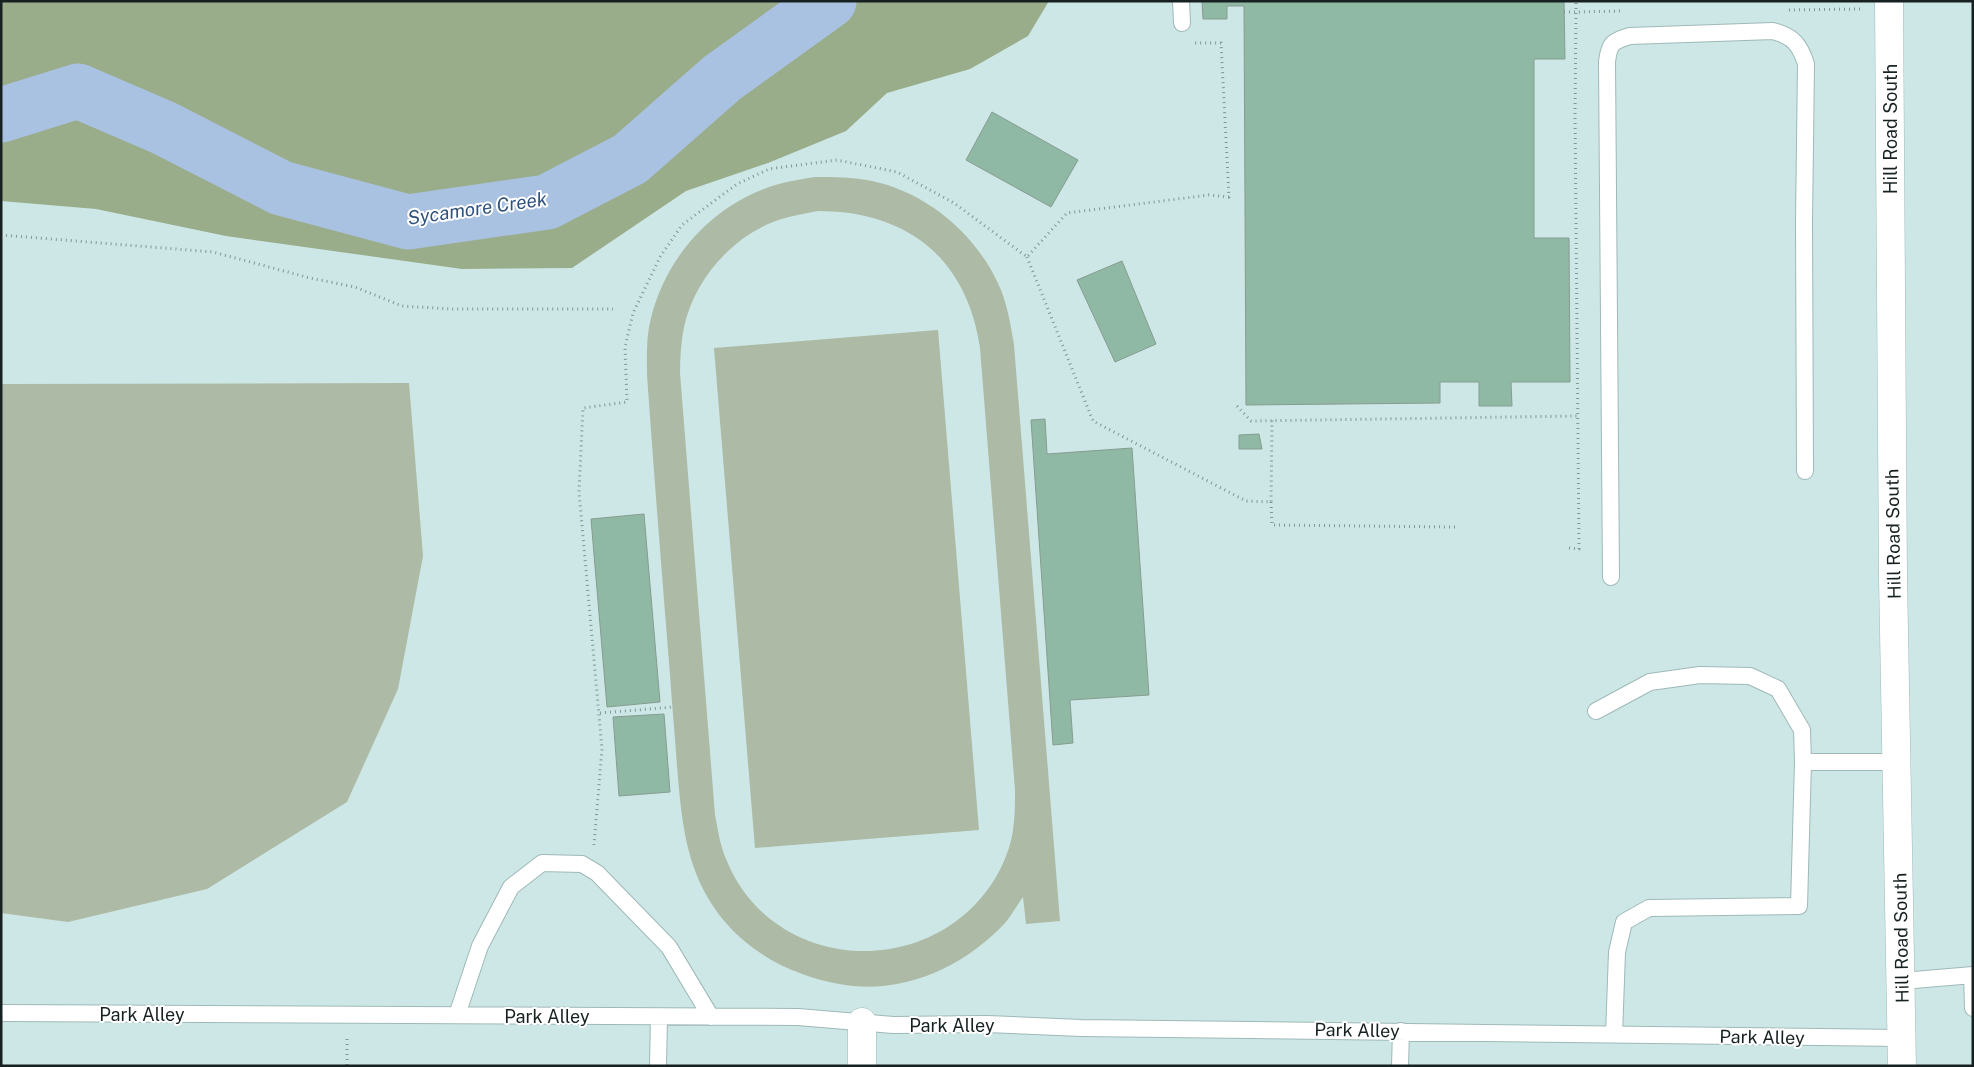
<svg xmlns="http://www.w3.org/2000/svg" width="1974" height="1067" viewBox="0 0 1974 1067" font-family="'Public Sans',sans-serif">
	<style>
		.green { fill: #adbaa5; fill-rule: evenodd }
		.forest { fill: #99ad8b }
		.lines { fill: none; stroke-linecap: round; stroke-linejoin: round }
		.river { stroke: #aac2e2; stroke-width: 55 }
		.building { fill: #90b9a5; stroke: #879c91 }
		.lane-casing { stroke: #9fb9b8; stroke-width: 18 }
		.street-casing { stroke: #9fb9b8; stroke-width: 29 }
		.secondary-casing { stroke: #9fb9b8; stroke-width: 29 }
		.path { stroke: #829696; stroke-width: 3; stroke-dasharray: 1 4; stroke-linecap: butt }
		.lane { stroke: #fff; stroke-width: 16 }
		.street { stroke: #fff; stroke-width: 28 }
		.secondary { stroke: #fff; stroke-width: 28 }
		.labels { text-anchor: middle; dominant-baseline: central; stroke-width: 4; stroke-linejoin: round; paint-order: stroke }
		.street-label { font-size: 18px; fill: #172121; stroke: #fff }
		.water-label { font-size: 19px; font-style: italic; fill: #30527d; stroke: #fff }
	</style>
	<rect width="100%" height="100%" fill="#cce7e6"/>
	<path class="green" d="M 815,177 C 834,177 853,177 872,181 C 929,193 979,237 1001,290 C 1008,308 1011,327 1014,345 L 1060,921 L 1026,924 L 1023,897 C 1017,905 1012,915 1005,923 C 965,966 905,994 845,985 C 789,976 737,948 708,898 C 684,857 681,812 677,766 C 675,736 672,705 670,675 C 662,575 654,475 647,375 C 647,356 646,337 651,318 C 665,261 706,213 759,191 C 777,183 796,180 815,177 ZM 818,211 C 908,211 967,259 980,348 L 1015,790 C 1015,806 1015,820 1012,836 C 1005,870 983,902 955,922 C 877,978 762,951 726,859 C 720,845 718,830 715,815 L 680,373 C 680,357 681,342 684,327 C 694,281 730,239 773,222 C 788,216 803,214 818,211 Z
		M 938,330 L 979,830 L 755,848 L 714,348 Z
		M 409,383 L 423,556 L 398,689 L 347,802 L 207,889 L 68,922 L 1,913 L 1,384 Z"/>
	<path class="forest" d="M 1,1 L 1049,1 L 1028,36 L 970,69 L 887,93 L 846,131 L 768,163 L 686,191 L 572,268 L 462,269 L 226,236 L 96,209 L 1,201 Z"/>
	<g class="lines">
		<path class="river" d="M 1,115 L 78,91 L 164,128 L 281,188 L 408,222 L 547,202 L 630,159 L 722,78 L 829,1"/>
	</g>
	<path class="building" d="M 1202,1 L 1564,1 L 1565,59 L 1534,59 L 1534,238 L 1569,238 L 1570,382 L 1511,382 L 1512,406 L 1479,406 L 1479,382 L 1440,382 L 1440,403 L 1246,405 L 1244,6 L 1227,6 L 1227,19 L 1203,19 Z
		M 992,112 L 1078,160 L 1051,207 L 966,160 Z
		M 1122,261 L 1156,344 L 1115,362 L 1077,280 Z
		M 1045,419 L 1047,454 L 1132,448 L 1149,695 L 1070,700 L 1073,743 L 1053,745 L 1031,420 Z
		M 1259,434 L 1262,449 L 1239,449 L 1239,435 Z
		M 644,514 L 660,702 L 607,707 L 591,519 Z
		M 664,714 L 670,792 L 619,796 L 613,717 Z"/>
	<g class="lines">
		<g class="lane-casing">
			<path id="lane" d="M 1181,1 L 1182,23
				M 1611,577 L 1607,62 C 1609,44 1612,41 1630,36 L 1773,31 C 1793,36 1800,45 1806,64 L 1804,221 L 1805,471
				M 1596,711 L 1650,682 L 1700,675 L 1750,676 L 1778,689 L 1802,730 L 1803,762
				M 1972,975 L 1973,1008
				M 1902,981 L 1973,975
				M 1,1013 L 798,1017 L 893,1025 L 987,1024 L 1081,1028 L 1902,1038
				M 457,1015 L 480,946 L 511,887 L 542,863 L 582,864 L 597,873 L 669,947 L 711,1017
				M 1614,1035 L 1617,952 L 1624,922 L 1649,908 L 1799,906 L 1803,762 L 1897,762
				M 658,1066 L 659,1017
				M 1400,1066 L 1401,1031"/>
		</g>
		<g class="street-casing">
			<path id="street" d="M 862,1022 L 862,1066"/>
		</g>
		<g class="secondary-casing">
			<path id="secondary" d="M 1889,1 L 1893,577 L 1902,1066"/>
		</g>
		<path class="path" d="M 1789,10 L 1861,9
			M 1564,12 L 1576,12 L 1576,1
			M 1,235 L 213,252 L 310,278 L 355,287 L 402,306 L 451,309 L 613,309
			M 1027,257 L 1093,421 L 1246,501 L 1271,502 L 1272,420
			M 1237,406 L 1251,421 L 1577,416
			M 1271,502 L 1272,525 L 1455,527
			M 1569,548 L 1579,549 L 1575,114 L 1576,12 L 1623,11
			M 600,713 L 673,707
			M 594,845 L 602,749 L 579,492 L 583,408 L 627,402 L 625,347 L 633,313 L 660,257 L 682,225 L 737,184 L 769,169 L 837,160 L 897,172 L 954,203 L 1027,257 L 1067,213 L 1209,195 L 1229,197 L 1221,43 L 1195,43
			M 347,1039 L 347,1066"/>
		<use href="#lane" class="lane"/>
		<use href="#street" class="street"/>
		<use href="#secondary" class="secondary"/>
	</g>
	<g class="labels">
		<g class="street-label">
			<text transform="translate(1890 129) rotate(-90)">Hill Road South</text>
			<text transform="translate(1893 534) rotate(-91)">Hill Road South</text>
			<text transform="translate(1901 938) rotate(-91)">Hill Road South</text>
			<text x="142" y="1014">Park Alley</text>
			<text x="547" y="1016">Park Alley</text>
			<text x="952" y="1025">Park Alley</text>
			<text transform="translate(1357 1030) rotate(1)">Park Alley</text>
			<text transform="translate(1762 1037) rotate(1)">Park Alley</text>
		</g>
		<g class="water-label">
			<text transform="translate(477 208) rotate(-8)">Sycamore Creek</text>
		</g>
	</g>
	<rect width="1974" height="1067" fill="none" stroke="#172121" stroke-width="5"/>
</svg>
